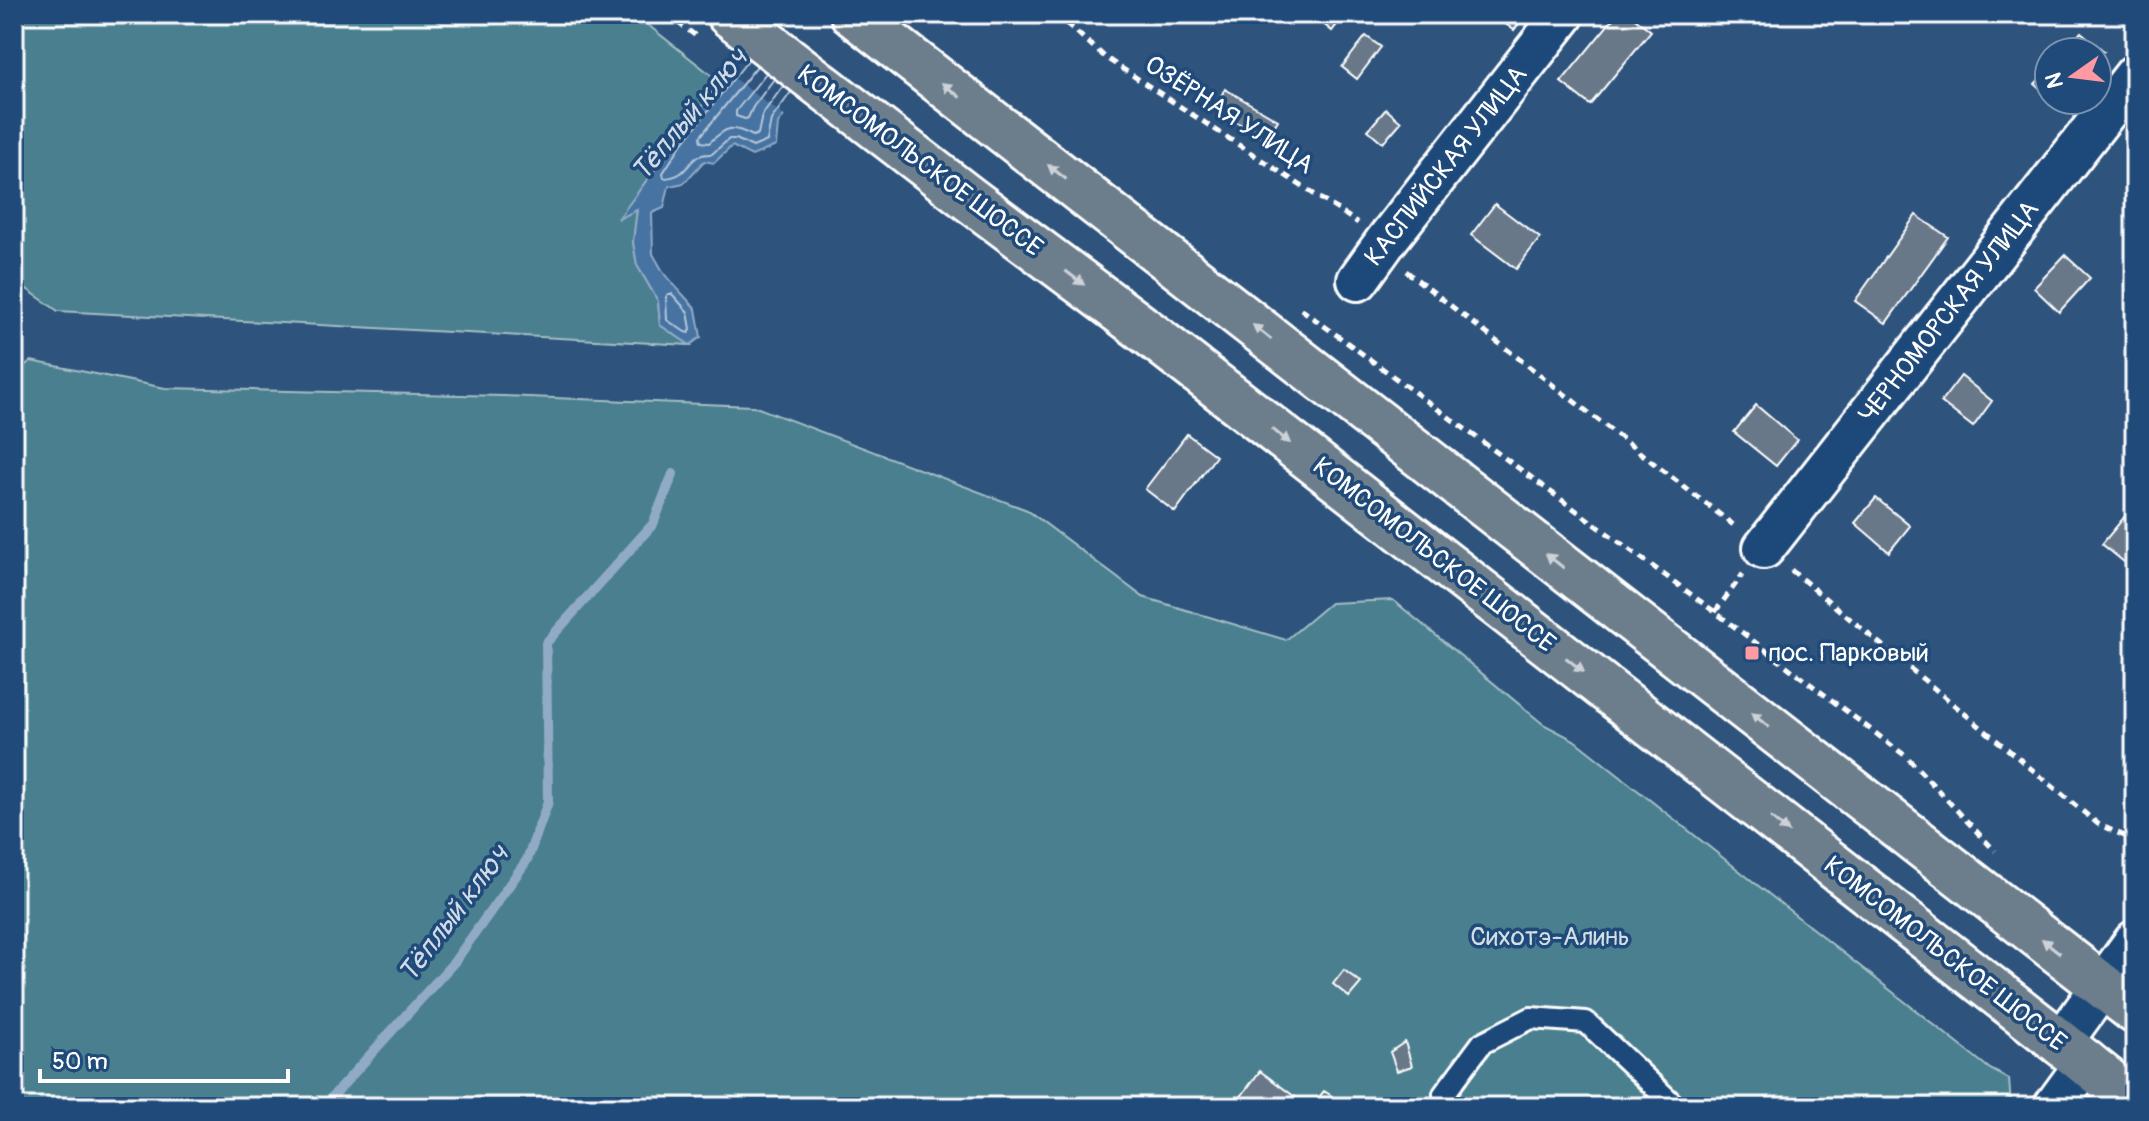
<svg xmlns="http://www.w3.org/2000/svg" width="2149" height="1121" viewBox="0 0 2149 1121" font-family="Pangolin,sans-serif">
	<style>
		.green { fill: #4a7f8e; stroke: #a4bfc6; stroke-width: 2 }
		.water { fill: #4773a2; stroke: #91abc7; stroke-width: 2 }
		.pier { fill: #2e537d }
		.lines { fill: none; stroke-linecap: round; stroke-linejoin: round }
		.shore { stroke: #b5c7da; stroke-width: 2 }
		.stream { stroke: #91abc7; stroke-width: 10 }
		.building { fill: #687888; stroke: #fff; stroke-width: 2 }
		.lane-casing { stroke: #fff; stroke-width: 26 }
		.street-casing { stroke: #fff; stroke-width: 46 }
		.primary-casing { stroke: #fff; stroke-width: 50 }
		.highway-casing { stroke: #fff; stroke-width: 50 }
		.path { stroke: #fff; stroke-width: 5; stroke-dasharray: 8 6; stroke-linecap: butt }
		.lane { stroke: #1f4a7a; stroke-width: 20 }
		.street { stroke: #1f4a7a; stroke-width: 40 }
		.primary { stroke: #6c7d8c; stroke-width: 44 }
		.highway { stroke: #6c7d8c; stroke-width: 44 }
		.oneway { fill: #ccd2d7 }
		.poi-dot { fill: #ff9aa2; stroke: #1f4a7a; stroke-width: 3 }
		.labels { text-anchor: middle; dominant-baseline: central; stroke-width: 7; stroke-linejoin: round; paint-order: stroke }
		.street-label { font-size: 26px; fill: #fff; stroke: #1f4a7a }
		.poi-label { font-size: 26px; fill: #fff; stroke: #1f4a7a; text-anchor: start }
		.park-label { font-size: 26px; fill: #d2dfe3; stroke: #1f4a7a }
		.water-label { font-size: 28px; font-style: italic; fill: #d1dce8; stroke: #1f4a7a }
	</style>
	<rect width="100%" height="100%" fill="#2e537d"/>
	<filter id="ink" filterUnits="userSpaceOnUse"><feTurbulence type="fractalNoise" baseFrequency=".0125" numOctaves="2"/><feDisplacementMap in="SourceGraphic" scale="16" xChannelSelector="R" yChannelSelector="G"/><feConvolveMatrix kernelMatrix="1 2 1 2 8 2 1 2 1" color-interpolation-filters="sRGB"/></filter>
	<g filter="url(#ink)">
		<path class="green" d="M 14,14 L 634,14 L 720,82 L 675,141 L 620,217 L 637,209 L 633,242 L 637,265 L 658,301 L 660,325 L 690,345 L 58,311 L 14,280 Z
			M 31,361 L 165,388 L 504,396 L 753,406 L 1027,510 L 1143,597 L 1286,640 L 1330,603 L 1393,600 L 1543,724 L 1574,740 L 1990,1069 L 2009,1079 L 2011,1107 L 14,1107 L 14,373 Z"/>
		<path class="water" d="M 776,14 L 858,14 L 778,124 L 776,146 L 752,156 L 732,146 L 714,163 L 704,161 L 684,183 L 669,186 L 664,208 L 652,213 L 653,254 L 665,275 L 696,309 L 701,337 L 690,345 L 660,325 L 658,301 L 637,265 L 633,242 L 637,210 L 618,219 L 720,82 Z"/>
		<path class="pier" d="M 771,14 L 862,14 L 787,118 L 724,71 Z"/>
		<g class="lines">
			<path class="shore" d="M 749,59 L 681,145 L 663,173 L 664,178 C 693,177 686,152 712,154 L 729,139 L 736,139 L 753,147 L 767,141 L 771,120 L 791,92
				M 757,66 L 700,137 L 701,142 L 709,143 C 727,126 731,125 753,136 L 758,134 L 762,115 L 783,86
				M 766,73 L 736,111 L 736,116 L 745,119 L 748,118 L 753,107 L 774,79
				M 672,294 L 688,312 L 691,329 L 689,333 L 685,332 L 667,320 L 666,297 L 668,294 Z"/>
			<path class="stream" d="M 325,1107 L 333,1096 L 455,961 L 527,860 L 548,802 L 546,643 L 653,524 L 673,474"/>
		</g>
		<path class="building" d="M 1311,14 L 1345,14 L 1332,31 Z
			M 1492,14 L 1526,14 L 1514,30 Z
			M 1617,14 L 1630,14 L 1651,31 L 1590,105 L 1561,82 Z
			M 2081,32 L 2104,51 L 2097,59 L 2097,52 L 2064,52 Z
			M 1366,36 L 1381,47 L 1357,79 L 1342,67 Z
			M 2049,69 L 2049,96 L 2035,84 Z
			M 1225,89 L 1278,120 L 1266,139 L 1214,109 Z
			M 1386,109 L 1401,122 L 1383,143 L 1368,130 Z
			M 1495,204 L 1540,238 L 1516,269 L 1471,235 Z
			M 1916,215 L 1948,237 L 1886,323 L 1855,301 Z
			M 2065,255 L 2090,278 L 2059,312 L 2034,288 Z
			M 1961,376 L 1992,401 L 1973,427 L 1941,402 Z
			M 1756,405 L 1797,440 L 1776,466 L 1734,432 Z
			M 1187,434 L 1216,456 L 1175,512 L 1145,489 Z
			M 1876,498 L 1910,526 L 1889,552 L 1855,523 Z
			M 2135,504 L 2135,571 L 2102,544 Z
			M 1344,970 L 1361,983 L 1349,997 L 1333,984 Z
			M 1405,1042 L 1412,1066 L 1397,1071 L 1390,1052 Z
			M 1260,1071 L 1306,1105 L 1304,1107 L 1244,1107 L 1237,1102 Z
			M 1324,1091 L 1332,1096 L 1323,1107 L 1311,1107 Z"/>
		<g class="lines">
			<g class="lane-casing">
				<path id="lane" d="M 1450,1107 L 1444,1094 L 1482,1043 L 1531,1018 L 1586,1022 L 1676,1107"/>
			</g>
			<g class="street-casing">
				<path id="street" d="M 1358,280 L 1386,241 L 1564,14
					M 1764,548 L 2135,75
					M 2061,1043 L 2135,941
					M 2054,1107 L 2086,1063"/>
			</g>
			<g class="primary-casing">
				<path id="primary" d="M 729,14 L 968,198 L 1150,334 L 2061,1043
					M 853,14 L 2135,1011
					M 2086,1063 L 2135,1102"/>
			</g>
			<g class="highway-casing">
				<path id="highway" d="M 2061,1043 L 2086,1063"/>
			</g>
			<path class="path" d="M 666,14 L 696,36
				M 1056,14 L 1106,58 L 1358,223
				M 1406,271 L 1736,527
				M 1301,309 L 1715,612 L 1907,757 L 1995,851
				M 1791,570 L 2098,824 L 2135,841
				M 1715,612 L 1743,574"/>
			<use href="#lane" class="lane"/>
			<use href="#street" class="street"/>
			<use href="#primary" class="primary"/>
			<use href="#highway" class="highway"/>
		</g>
		<defs><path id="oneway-solid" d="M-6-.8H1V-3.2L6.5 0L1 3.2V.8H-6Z" transform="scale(2)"/></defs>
		<g class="oneway">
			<use href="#oneway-solid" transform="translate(951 90) rotate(-142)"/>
			<use href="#oneway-solid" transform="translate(1057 172) rotate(-142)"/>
			<use href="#oneway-solid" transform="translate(1075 278) rotate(37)"/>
			<use href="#oneway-solid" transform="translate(1262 332) rotate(-142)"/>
			<use href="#oneway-solid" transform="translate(1281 436) rotate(38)"/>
			<use href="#oneway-solid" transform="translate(1555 561) rotate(-142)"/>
			<use href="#oneway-solid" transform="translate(1575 665) rotate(38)"/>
			<use href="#oneway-solid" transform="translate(1760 720) rotate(-142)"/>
			<use href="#oneway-solid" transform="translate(1780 825) rotate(38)"/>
			<use href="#oneway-solid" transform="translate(2051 946) rotate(-142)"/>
		</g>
	</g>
	<rect class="poi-dot" x="1744" y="645" width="16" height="16" rx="4"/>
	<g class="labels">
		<g class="street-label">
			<text transform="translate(1229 115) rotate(33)">ОЗЁРНАЯ УЛИЦА</text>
			<text transform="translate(920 161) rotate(37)">КОМСОМОЛЬСКОЕ ШОССЕ</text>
			<text transform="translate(1446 166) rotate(-52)">КАСПИЙСКАЯ УЛИЦА</text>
			<text transform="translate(1949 312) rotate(-52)">ЧЕРНОМОРСКАЯ УЛИЦА</text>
			<text transform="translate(1434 555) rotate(38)">КОМСОМОЛЬСКОЕ ШОССЕ</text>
			<text transform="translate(1945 954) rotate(38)">КОМСОМОЛЬСКОЕ ШОССЕ</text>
		</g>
		<g class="poi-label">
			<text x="1768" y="653">пос. Парковый</text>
		</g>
		<g class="park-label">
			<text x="1550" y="937">Сихотэ-Алинь</text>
		</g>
		<g class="water-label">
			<text transform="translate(690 115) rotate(-50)">Тёплый ключ</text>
			<text transform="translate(454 914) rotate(-53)">Тёплый ключ</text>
		</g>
	</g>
	<rect width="2149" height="1121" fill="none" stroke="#1f4a7a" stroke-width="48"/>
	<rect x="24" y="24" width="2101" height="1073" fill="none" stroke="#fff" stroke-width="3" filter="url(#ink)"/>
	<g transform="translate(2073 76) rotate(256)"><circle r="38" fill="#1f4a7a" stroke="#7992af" stroke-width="2"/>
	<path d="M0-6L14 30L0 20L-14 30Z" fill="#ff9aa2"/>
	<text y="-12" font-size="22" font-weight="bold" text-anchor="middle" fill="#ffffff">N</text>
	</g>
	<path d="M40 1069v12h248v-12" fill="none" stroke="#ffffff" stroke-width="4"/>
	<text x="52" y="1069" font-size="24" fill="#ffffff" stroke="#1f4a7a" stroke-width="6" paint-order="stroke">50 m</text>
</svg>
